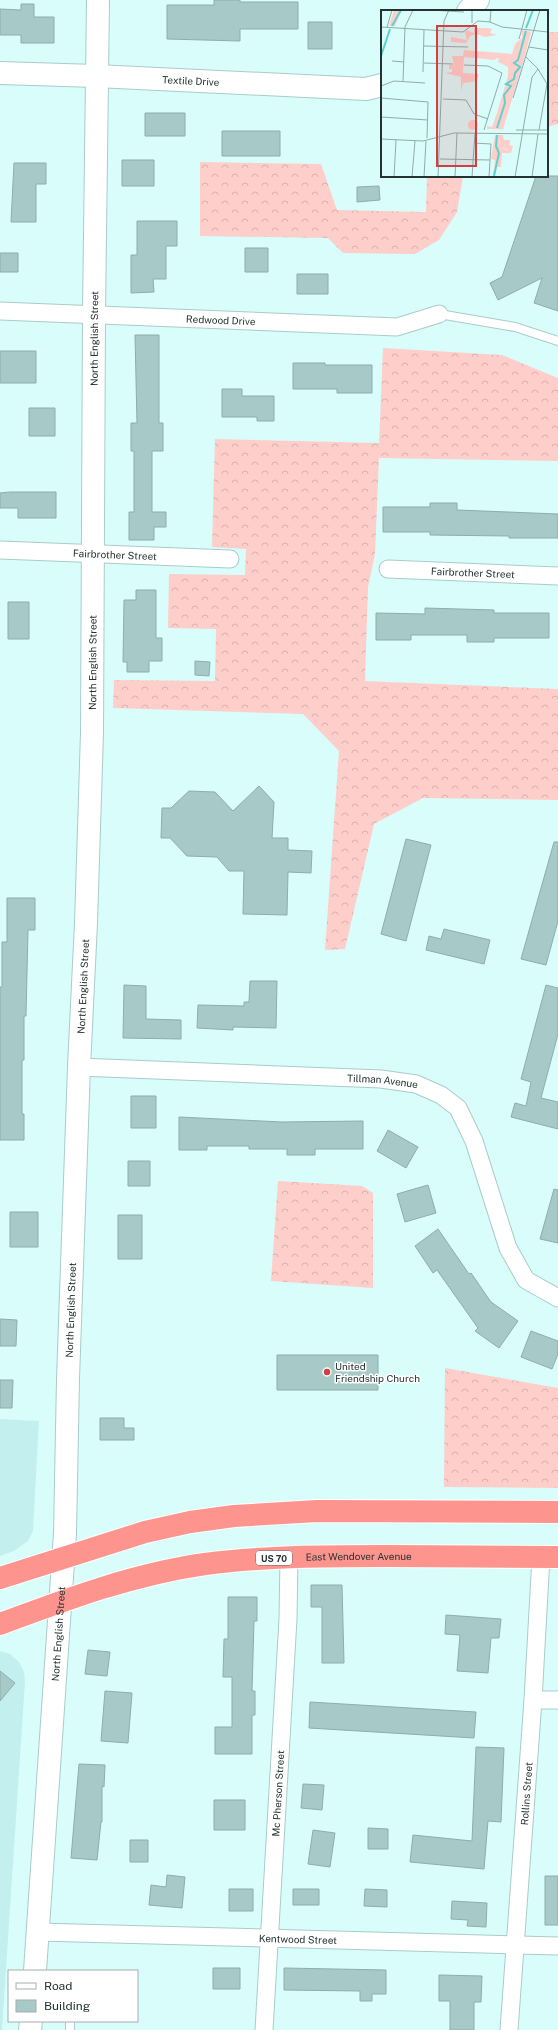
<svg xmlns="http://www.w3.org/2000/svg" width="558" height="2030" viewBox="0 0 558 2030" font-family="'Public Sans',sans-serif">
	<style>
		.built { fill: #c3f0ee }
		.forest { fill: url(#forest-crowns) }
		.building { fill: #a7cac8; stroke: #8caeac }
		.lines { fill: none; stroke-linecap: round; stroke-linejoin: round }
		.lane-casing { stroke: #a9ccca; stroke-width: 10 }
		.street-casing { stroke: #a9ccca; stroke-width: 19 }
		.secondary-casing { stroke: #a9ccca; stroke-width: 24 }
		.highway-casing { stroke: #fff; stroke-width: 24 }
		.lane { stroke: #fff; stroke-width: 8 }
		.street { stroke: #fff; stroke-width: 17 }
		.secondary { stroke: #fff; stroke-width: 22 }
		.highway { stroke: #fd948d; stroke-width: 22 }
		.poi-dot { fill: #d04042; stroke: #fff; stroke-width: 1.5 }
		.labels { text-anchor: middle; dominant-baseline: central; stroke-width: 3; stroke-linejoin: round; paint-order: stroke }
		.shield { fill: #fff; stroke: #66706f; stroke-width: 1 }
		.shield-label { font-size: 9px; font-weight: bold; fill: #243231 }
		.street-label { font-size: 10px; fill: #243231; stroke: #fff }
		.poi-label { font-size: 10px; fill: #243231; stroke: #fff; text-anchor: start }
		.inset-river { fill: none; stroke: #5dd2ce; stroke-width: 2 }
		.inset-road { fill: none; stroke: #91acaa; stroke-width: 1 }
		.view { fill: #d04042; fill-opacity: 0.15; stroke: #d04042; stroke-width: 2 }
		.inset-edge { fill: none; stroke: #243231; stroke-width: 2 }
	</style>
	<defs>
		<pattern id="forest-crowns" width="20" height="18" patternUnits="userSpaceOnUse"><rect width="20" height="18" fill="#fececa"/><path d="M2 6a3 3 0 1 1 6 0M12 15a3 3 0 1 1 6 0" fill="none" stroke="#dab1ae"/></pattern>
	</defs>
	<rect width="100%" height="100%" fill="#d9fdfb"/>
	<path class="built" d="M 0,1419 L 39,1421 L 33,1531 L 28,1541 L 14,1551 L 0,1556 Z
		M 0,1651 L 10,1654 L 19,1662 L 24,1672 L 25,1682 L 2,2030 L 0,2030 Z"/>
	<path class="forest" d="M 547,32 L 558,32 L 558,124 L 547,127 Z
		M 200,162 L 321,164 L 337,210 L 426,212 L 427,176 L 463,176 L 457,212 L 439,240 L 415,254 L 343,253 L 328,238 L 200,236 Z
		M 383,348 L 502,355 L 558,378 L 558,461 L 379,458 L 375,554 L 368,587 L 365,681 L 558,689 L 558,800 L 423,798 L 374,824 L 345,949 L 325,950 L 339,751 L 303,714 L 113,708 L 114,680 L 215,681 L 216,629 L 168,628 L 169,574 L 245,575 L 246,549 L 212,547 L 215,439 L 379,443 Z
		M 278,1181 L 362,1186 L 373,1193 L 373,1288 L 271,1281 Z
		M 445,1368 L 558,1388 L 558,1488 L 444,1487 Z"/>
	<path class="building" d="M 214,0 L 240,0 L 240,2 L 298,2 L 298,29 L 240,29 L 240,41 L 167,39 L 167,5 L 214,5 Z
		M 21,4 L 34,4 L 34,17 L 54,17 L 54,43 L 21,43 L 21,35 L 0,35 L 0,9 L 21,10 Z
		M 308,22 L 332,22 L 332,49 L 308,49 Z
		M 145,113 L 185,113 L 185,136 L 145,136 Z
		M 222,131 L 280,131 L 280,156 L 222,156 Z
		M 122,160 L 154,160 L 154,186 L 122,186 Z
		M 14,163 L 46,163 L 46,184 L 36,184 L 36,222 L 11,222 Z
		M 536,176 L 558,176 L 558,311 L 534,303 L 542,278 L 498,300 L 490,283 L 502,277 Z
		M 379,186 L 380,200 L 357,202 L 357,187 Z
		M 137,221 L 177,221 L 177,246 L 166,246 L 166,279 L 153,279 L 154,292 L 131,293 L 131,255 L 137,255 Z
		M 245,248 L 268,248 L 268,272 L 245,272 Z
		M 0,253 L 18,253 L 18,272 L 0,272 Z
		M 297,274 L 328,274 L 328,294 L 297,294 Z
		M 135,335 L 159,335 L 159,423 L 163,423 L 163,451 L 152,451 L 152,512 L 166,512 L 166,527 L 154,527 L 154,540 L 129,540 L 129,512 L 134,512 L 134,451 L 131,451 L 131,423 L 137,423 Z
		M 0,351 L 36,351 L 36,383 L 0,383 Z
		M 293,363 L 325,363 L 325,365 L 372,365 L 372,393 L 337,393 L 337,389 L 293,389 Z
		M 222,389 L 242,389 L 242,396 L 274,396 L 274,421 L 257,421 L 257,417 L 222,417 Z
		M 29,408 L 55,408 L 55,436 L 29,436 Z
		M 10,492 L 56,492 L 56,518 L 18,518 L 18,508 L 0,508 L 0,493 Z
		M 430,503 L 457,503 L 457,510 L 558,514 L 558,538 L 509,538 L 509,536 L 430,535 L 430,532 L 383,532 L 383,507 L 430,507 Z
		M 136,590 L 156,590 L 156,638 L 162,638 L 162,661 L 149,661 L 149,672 L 127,672 L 127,662 L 123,662 L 124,600 L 136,600 Z
		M 8,602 L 29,602 L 29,639 L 8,639 Z
		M 425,608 L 494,610 L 494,613 L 549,613 L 549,638 L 494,638 L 494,642 L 467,642 L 467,635 L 411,635 L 411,640 L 376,640 L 376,613 L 425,614 Z
		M 195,661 L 210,662 L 209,676 L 195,675 Z
		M 259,786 L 274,802 L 272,838 L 288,838 L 288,850 L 312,851 L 311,873 L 288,872 L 287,915 L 243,914 L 244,871 L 229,871 L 217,857 L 187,856 L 170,838 L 161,838 L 162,808 L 171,808 L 189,791 L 215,792 L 233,811 Z
		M 406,839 L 431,845 L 406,941 L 381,934 Z
		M 554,842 L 558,842 L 558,921 L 546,965 L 521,959 Z
		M 7,898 L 35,898 L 35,930 L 28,930 L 26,1016 L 24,1016 L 24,1060 L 22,1060 L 22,1114 L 24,1114 L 24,1140 L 0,1140 L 0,987 L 2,987 L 2,942 L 7,942 Z
		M 444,929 L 490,940 L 484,964 L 426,950 L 429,936 L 441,939 Z
		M 250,981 L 277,981 L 276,1028 L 233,1027 L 233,1030 L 197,1028 L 198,1005 L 244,1006 L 244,1002 L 249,1002 Z
		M 124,985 L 146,986 L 146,1019 L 181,1020 L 181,1039 L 123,1038 Z
		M 546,985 L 558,988 L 558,1034 L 541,1098 L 558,1102 L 558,1129 L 511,1117 L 515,1103 L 526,1106 L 531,1082 L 521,1079 Z
		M 131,1096 L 156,1096 L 156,1128 L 131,1128 Z
		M 179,1117 L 282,1122 L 363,1121 L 363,1149 L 315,1149 L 315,1155 L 287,1155 L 287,1149 L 249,1149 L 249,1146 L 207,1146 L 207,1150 L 179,1150 Z
		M 388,1130 L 418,1147 L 406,1168 L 377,1151 Z
		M 128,1161 L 150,1161 L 150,1186 L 128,1186 Z
		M 428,1185 L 436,1213 L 405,1222 L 397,1194 Z
		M 554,1189 L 558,1190 L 558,1243 L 540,1239 Z
		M 10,1212 L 38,1212 L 38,1247 L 10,1247 Z
		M 118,1215 L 142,1215 L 142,1259 L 118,1259 Z
		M 438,1229 L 469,1274 L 471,1273 L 491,1302 L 518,1321 L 499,1348 L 475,1331 L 478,1328 L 437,1270 L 433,1273 L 415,1246 Z
		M 0,1319 L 17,1320 L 16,1346 L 0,1346 Z
		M 531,1331 L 558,1341 L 558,1354 L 552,1369 L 521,1357 Z
		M 277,1355 L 378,1355 L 378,1390 L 277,1390 Z
		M 0,1380 L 13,1380 L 12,1408 L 0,1408 Z
		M 100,1418 L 124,1418 L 124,1428 L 134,1428 L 134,1440 L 100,1440 Z
		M 311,1585 L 342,1585 L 344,1663 L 322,1663 L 322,1607 L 311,1607 Z
		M 228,1597 L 257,1597 L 257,1621 L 254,1621 L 252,1691 L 255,1691 L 255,1715 L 252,1715 L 252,1754 L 215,1754 L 215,1727 L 232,1727 L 232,1677 L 223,1677 L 224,1639 L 228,1639 Z
		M 446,1615 L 501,1619 L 499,1638 L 491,1638 L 488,1673 L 457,1671 L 460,1635 L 445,1634 Z
		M 88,1650 L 110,1652 L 107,1676 L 85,1674 Z
		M 0,1671 L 15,1683 L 0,1701 Z
		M 105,1691 L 132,1693 L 128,1743 L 101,1741 Z
		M 310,1702 L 476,1712 L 474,1738 L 309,1728 Z
		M 476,1747 L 504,1748 L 501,1822 L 488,1821 L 484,1869 L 410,1862 L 413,1835 L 472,1841 Z
		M 79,1764 L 105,1765 L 104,1787 L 102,1786 L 102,1822 L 101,1822 L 97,1860 L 71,1858 Z
		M 303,1784 L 324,1785 L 322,1810 L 301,1808 Z
		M 214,1800 L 245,1800 L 245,1830 L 214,1830 Z
		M 368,1828 L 388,1829 L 388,1849 L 368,1849 Z
		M 313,1830 L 335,1833 L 330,1867 L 308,1864 Z
		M 130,1840 L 148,1840 L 148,1862 L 130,1862 Z
		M 167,1875 L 185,1877 L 182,1908 L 149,1905 L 151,1885 L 166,1887 Z
		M 545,1876 L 558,1876 L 558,1925 L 545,1925 Z
		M 229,1889 L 253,1889 L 253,1911 L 229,1911 Z
		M 293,1889 L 319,1889 L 319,1905 L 293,1905 Z
		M 365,1889 L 387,1890 L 387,1907 L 364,1906 Z
		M 452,1901 L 487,1903 L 486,1927 L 467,1926 L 468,1920 L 451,1919 Z
		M 213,1968 L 240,1968 L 240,1989 L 213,1989 Z
		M 284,1968 L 386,1970 L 386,1994 L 372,1994 L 372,2001 L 360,2001 L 360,1991 L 284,1990 Z
		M 439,1975 L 482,1976 L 481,2002 L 474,2002 L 474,2030 L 450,2030 L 450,2001 L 439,2001 Z"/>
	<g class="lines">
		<g class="lane-casing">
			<path id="lane" d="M 439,314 L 515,327 L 558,341
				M 70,2030 L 70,2021"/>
		</g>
		<g class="street-casing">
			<g id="street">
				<path id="s1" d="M 0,311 L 397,327 L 439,314"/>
				<path id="s2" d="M 0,550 L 230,559"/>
				<path id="s3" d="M 388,569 L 558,576"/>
				<path id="s4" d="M 79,1067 L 381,1079 L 416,1084 L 441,1095 L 458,1108 L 474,1141 L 508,1248 L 526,1280 L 558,1298"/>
				<path d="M 533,1700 L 558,1700"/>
				<path id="s5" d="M 38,1932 L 558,1946"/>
				<path id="s6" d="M 264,2030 L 288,1619 L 289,1557"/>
				<path id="s7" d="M 509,2030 L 533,1700 L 541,1557"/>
			</g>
		</g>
		<g class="secondary-casing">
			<g id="secondary">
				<path d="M 468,11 L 478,0"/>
				<path id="s8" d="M 0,73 L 96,76 L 366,89 L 382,85"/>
				<path id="s9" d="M 35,1971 L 65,1533 L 68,1379 L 79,1067 L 86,923 L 92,733 L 94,313 L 98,0"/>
				<path d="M 30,2030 L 31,2021"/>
			</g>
		</g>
		<g class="highway-casing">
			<g id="highway">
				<path d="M 0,1578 L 145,1532 L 190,1522 L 234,1516 L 317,1511 L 558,1512"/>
				<path id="s10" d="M 0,1624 C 67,1599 134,1574 205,1564 C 265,1556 326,1556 386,1556 C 443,1556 501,1557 558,1557"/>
			</g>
		</g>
		<use href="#lane" class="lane"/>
		<use href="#street" class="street"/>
		<use href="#secondary" class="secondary"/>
		<use href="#highway" class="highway"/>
	</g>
	<circle class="poi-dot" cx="327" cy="1372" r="4"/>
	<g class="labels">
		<rect class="shield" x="256" y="1551" width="36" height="14" rx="3"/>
		<g class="shield-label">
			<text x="274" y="1558">US 70</text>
		</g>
		<g class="street-label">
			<text stroke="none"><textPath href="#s8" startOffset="191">Textile Drive</textPath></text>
			<text stroke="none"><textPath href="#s1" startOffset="221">Redwood Drive</textPath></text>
			<text stroke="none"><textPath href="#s9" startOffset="1634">North English Street</textPath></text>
			<text stroke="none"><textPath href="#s2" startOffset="115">Fairbrother Street</textPath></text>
			<text stroke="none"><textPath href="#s3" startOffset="85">Fairbrother Street</textPath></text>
			<text stroke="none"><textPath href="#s9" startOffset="1310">North English Street</textPath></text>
			<text stroke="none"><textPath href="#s9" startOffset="986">North English Street</textPath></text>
			<text stroke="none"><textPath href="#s4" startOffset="304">Tillman Avenue</textPath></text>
			<text stroke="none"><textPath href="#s9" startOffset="662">North English Street</textPath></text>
			<text stroke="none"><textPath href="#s10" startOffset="368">East Wendover Avenue</textPath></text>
			<text stroke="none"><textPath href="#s9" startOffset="338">North English Street</textPath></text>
			<text stroke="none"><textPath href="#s7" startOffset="237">Rollins Street</textPath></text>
			<text stroke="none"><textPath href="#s6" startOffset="237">Mc Pherson Street</textPath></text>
			<text stroke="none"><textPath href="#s5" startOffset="260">Kentwood Street</textPath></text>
		</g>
		<g class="poi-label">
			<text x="335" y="1366">United<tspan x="335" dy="12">Friendship Church</tspan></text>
		</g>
	</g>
	<g transform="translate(381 10)">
		<rect width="167" height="167" fill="#d9fdfb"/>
		<path d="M 118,125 L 122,125 L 123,130 L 129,130 L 128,139 L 119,138 Z" fill="#fececa"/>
		<path d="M 13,0 L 21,0 L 14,16 L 8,16 ZM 93,18 L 108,18 L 111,19 L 109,23 L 116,25 L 104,27 L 95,24 L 89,26 L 85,33 L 70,32 L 70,27 L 86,30 L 84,22 L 86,20 L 93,23 ZM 141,20 L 146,21 L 143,33 L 144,46 L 122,119 L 106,119 L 106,116 L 111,117 L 116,103 L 127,66 L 127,57 L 117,52 L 118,49 L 115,48 L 114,50 L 83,47 L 82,63 L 98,64 L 96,71 L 82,73 L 80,81 L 80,67 L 64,63 L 71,62 L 71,59 L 68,59 L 68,55 L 73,55 L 71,46 L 82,46 L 83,40 L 131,44 L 134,34 L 141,28 ZM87 115a5 5 0 1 1 10 0a5 5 0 1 1-10 0ZM 114,125 L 118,125 L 119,138 L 126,140 L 129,135 L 132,136 L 130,143 L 121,143 L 120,157 L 116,157 L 114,166 L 112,166 L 114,150 L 110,149 Z" fill="#fececa"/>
		<path d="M 146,21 L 150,22 L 144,46 L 141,40 Z" fill="#fececa"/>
		<path class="inset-river" d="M 11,16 L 20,0M 145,18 L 152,0M 0,46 L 9,19M 116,118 L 124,93 L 123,85 L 130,76 L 125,74 L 133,69 L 134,63 L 139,57 L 133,53 L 137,50 L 145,21M 113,166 L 118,143 L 115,136 L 116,125"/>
		<path class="inset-road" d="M 49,0 L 83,2M 91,0 L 91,13M 109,12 L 110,0M 0,17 L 82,22 L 97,11 L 109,12 L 121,17 L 167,22M 6,17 L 11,0M 138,29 L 146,0M 43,36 L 87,37M 148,37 L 167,40M 145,47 L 157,59 L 166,74 L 158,120M 11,51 L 23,52M 43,53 L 72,54M 83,55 L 107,56 L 121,63 L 103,120M 42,62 L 43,20M 22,71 L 24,17 L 32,0M 0,76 L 13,71 L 44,73M 0,88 L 47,92 L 46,128M 132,88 L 159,0M 62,89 L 85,90 L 93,104 L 107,109M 0,107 L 47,110M 135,120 L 167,120M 0,129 L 42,131 L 73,123 L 167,124M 93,133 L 110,134 L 108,167M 59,149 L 109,150M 13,167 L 15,130M 31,167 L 34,131M 43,167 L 45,131M 57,167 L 63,11 L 68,0M 62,167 L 83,167M 74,167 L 76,123M 91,167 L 94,123M 134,167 L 151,67 L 157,59M 151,167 L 157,124"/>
		<path class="view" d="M 56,16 L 95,16 L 95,156 L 56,156 Z"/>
		<rect width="167" height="167" class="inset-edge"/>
	</g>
	<rect x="8" y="1970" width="130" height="52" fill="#ffffff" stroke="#a7adad"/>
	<rect x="16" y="1983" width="20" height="6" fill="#ffffff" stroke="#a7adad"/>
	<text x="44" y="1990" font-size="12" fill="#243231">Road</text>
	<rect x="16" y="2000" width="20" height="12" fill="#a7cac8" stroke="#a7adad"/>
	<text x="44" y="2010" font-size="12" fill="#243231">Building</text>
</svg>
